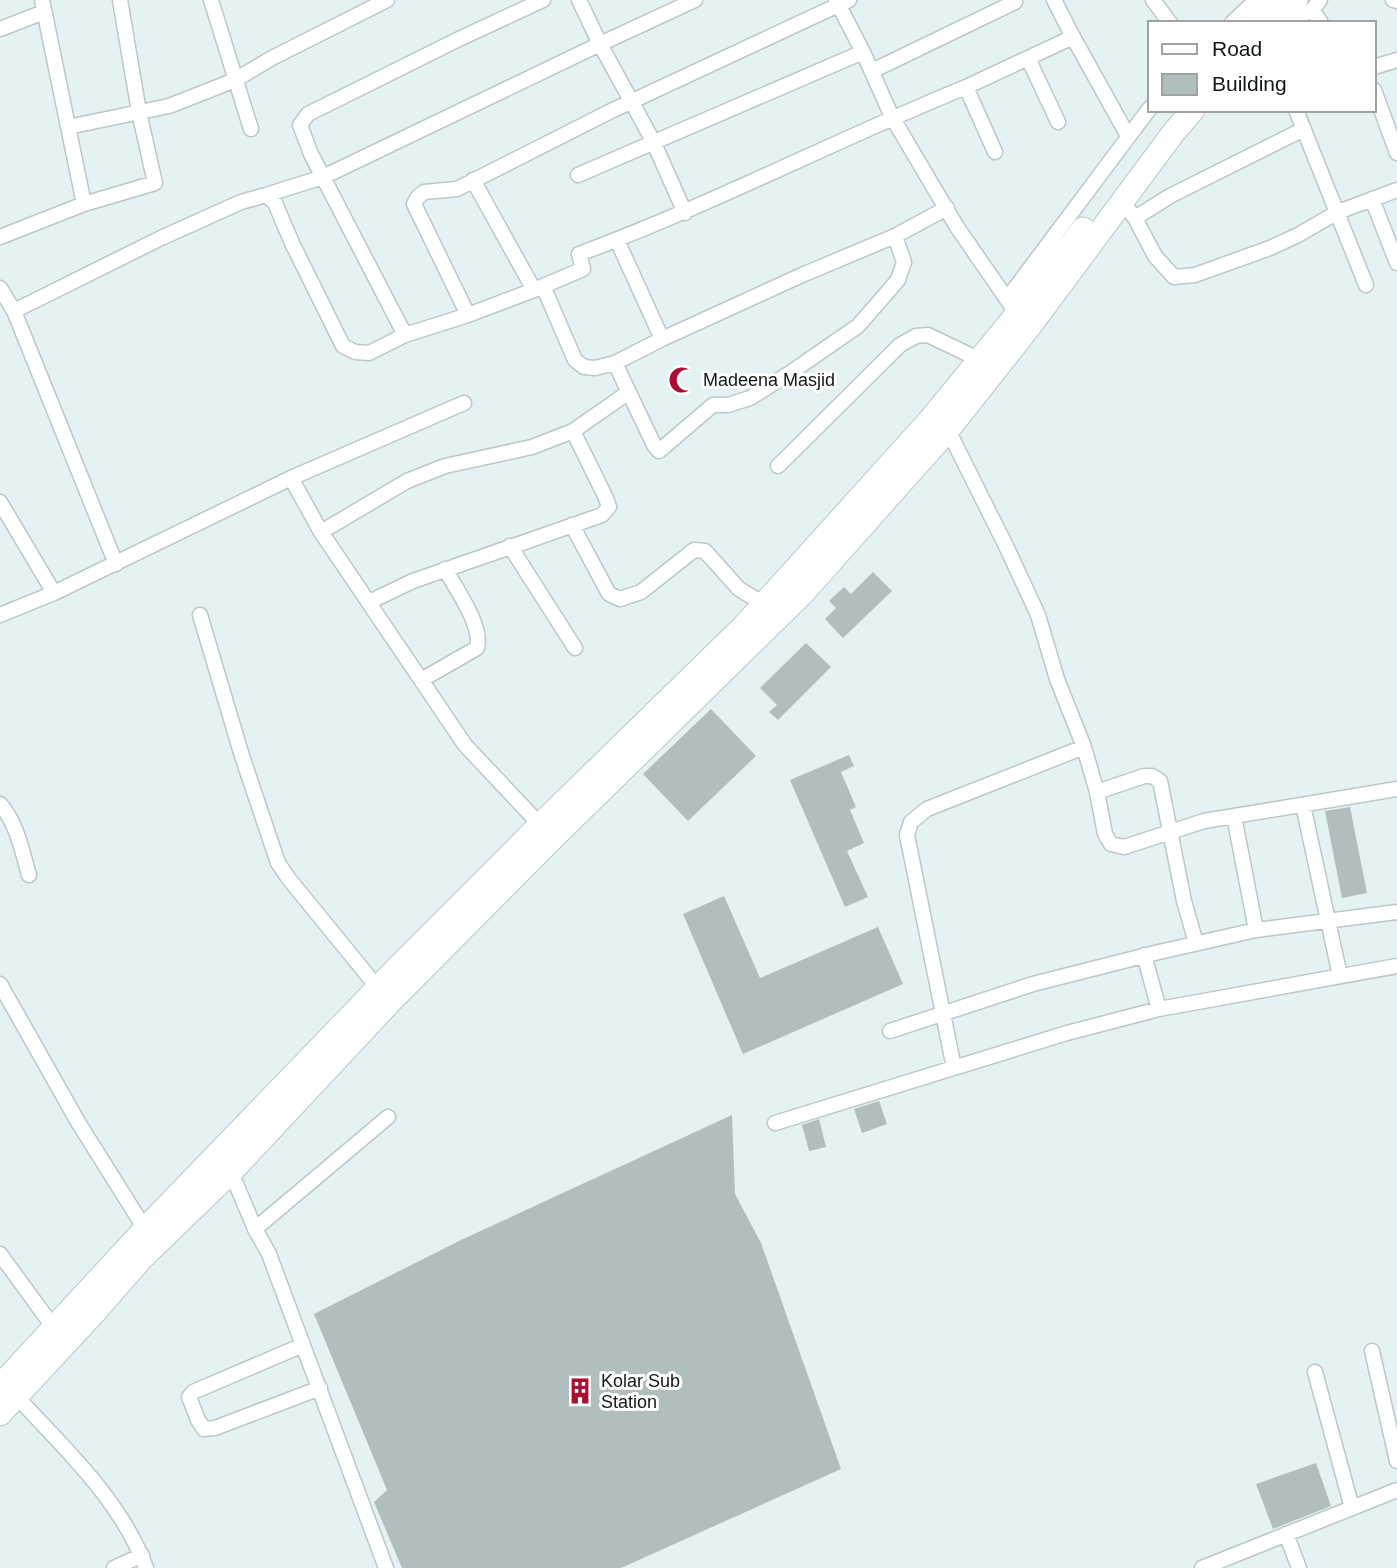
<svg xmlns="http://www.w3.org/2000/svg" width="1397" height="1568" viewBox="0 0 1397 1568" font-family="Helvetica,sans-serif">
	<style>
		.building { fill: #b1bebe }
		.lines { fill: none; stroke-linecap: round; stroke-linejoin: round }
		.street-casing { stroke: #bbc7c8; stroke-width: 17 }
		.primary-casing { stroke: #bbc7c8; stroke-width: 25 }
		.street { stroke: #fff; stroke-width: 14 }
		.primary { stroke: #fff; stroke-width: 23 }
		.labels { text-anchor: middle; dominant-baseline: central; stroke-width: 6; stroke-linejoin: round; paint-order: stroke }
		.poi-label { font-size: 18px; fill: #111616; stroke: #fff; text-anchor: start }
	</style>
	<rect width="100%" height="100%" fill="#e5f2f3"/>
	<path class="building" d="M 873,572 L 892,591 L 843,638 L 825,619 L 836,608 L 829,601 L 844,587 L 851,594 Z
		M 806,643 L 831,667 L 778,720 L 769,712 L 777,705 L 760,688 Z
		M 711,709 L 756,756 L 688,821 L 643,774 Z
		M 849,755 L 854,766 L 841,772 L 856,807 L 850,810 L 864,843 L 847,851 L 868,897 L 845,907 L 790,780 Z
		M 1350,807 L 1367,893 L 1342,898 L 1325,811 Z
		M 724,896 L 760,978 L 878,927 L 903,984 L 743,1054 L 683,914 Z
		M 879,1101 L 887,1124 L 862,1133 L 854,1109 Z
		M 732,1115 L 735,1194 L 761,1243 L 841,1469 L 621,1568 L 402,1568 L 374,1502 L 387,1490 L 314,1314 L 461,1240 Z
		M 819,1119 L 826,1147 L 809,1151 L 802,1125 Z
		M 1316,1463 L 1331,1506 L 1273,1529 L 1256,1484 Z"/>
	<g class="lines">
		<g class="street-casing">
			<path id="street" d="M 42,0 L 84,204
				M 211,0 L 251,129
				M 579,0 L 600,44 L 653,141 L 685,213
				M 836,0 L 863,52 L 892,117 L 957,227 L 1017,314 L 1022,318
				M 1054,0 L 1073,37
				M 1153,0 L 1170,23
				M 1393,0 L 1397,1
				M 1311,11 L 1320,0
				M 1232,23 L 1256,0
				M 1294,23 C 1306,11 1312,5 1321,23
				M 0,29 L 44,12
				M 1028,58 L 1073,37 L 1128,136
				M 1374,67 L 1397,60
				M 872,71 L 1015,2
				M 966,87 L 1028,58 L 1058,122
				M 1374,90 L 1397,153
				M 1296,110 L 1366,285
				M 68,127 L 169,106 L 187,99 L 235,80 L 272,58 L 387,0
				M 578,175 L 863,52
				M 473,180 L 534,290
				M 266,195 L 323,177 L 600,44 L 695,0
				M 1372,199 L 1397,263
				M 1122,201 L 1135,218 L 1155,256 L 1174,277 L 1195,275 L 1270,248 L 1298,235 L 1338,212 L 1397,190
				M 1135,218 L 1170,196 L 1304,129
				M 0,237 L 84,204 L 155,183 L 139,112 L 120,0
				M 617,240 L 662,339
				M 543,286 L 575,360 L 584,367 L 595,368 L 615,363 L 662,339 L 802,275 L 895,236 L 947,208
				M 0,288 L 14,311 L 116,564
				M 1007,299 L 1150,108
				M 14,311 L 161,238 L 241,202 L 266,195 L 275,203 L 292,243 L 343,346 L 355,352 L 369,353 L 405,335 L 468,315 L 534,290 L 583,269 L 579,254 C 711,205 836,140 966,87 L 995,152
				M 468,315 L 414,204 L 418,197 L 424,192 L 457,189 L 611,111 L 849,0
				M 405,335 L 311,154 L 300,125 L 308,114 L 459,39 L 543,0
				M 615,363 L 654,445 L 659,451 L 713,405 L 728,405 L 750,398 L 790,373 L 858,326 L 898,280 L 904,262 L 895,236
				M 948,430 L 1007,548 L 1038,615 L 1057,679 L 1084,747 L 1097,792 L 1105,834 L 1111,844 L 1124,847 L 1204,821 L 1397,789
				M 778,466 L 900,345 L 916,336 L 928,335 L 980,360
				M 291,478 L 464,403
				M 0,502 L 54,593 L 291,478 L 321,532 L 465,745 L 545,830
				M 572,525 L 609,594 L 620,599 L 641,592 L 694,550 L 705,551 L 739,589 L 764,604
				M 321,532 L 407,481 L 445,466 L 532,447 L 573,431 L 629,392
				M 510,546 L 575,648
				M 369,602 L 413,581 L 602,515 L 609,507 L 606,498 L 573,431
				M 0,615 L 54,593
				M 200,615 L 242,756 L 278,863 L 289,879 L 382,993
				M 421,680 L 477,648 C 483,626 456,589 445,569
				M 1097,792 L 1144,776 L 1152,776 L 1160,781 L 1184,901 L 1196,943
				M 0,804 C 17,823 22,851 29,875
				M 1303,805 L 1340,976
				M 1234,816 L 1256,930
				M 1144,955 L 1159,1009
				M 0,984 L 78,1122 L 145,1229
				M 890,1031 L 1033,984 L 1159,952 L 1256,930 L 1397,912
				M 954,1068 L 907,835 L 911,822 L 927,809 L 1084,747
				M 775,1123 L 1067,1033 L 1159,1009 L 1397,966
				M 227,1166 L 231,1172 L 255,1229 L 269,1254 L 386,1568
				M 255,1229 L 388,1117
				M 0,1254 L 54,1328
				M 303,1345 L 193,1392 L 189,1397 L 198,1420 L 204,1429 L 215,1428 L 320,1388
				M 1372,1351 L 1397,1461
				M 1315,1372 L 1352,1508
				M 17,1397 C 65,1449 121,1500 146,1568
				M 1286,1534 L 1299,1568
				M 114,1568 L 142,1555
				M 1202,1568 L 1397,1490"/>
		</g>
		<g class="primary-casing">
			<path id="primary" d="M 1253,23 L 1276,0
				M 1274,23 L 1296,0
				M 0,1386 L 145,1229 L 400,965 L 540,825 L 744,626 L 929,421 L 1017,314 L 1083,229
				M 0,1414 L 94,1313 L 141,1259 L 231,1172 L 390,1002 L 552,839 L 803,593 L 948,430 L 1030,326 L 1174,132 L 1193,110"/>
		</g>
		<use href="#street" class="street"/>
		<use href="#primary" class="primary"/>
	</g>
	<defs>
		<g id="mosque-bare" transform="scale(2.1)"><path d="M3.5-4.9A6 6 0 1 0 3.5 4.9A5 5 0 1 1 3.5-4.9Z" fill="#a80f31" stroke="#fff" stroke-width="2.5" paint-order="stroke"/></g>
		<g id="building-bare" transform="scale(2.1)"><path d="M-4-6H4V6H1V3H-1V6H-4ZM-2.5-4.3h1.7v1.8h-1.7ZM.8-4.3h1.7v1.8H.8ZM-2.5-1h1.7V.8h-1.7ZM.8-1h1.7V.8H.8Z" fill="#a80f31" stroke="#fff" stroke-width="2.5" paint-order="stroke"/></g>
	</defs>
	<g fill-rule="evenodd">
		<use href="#mosque-bare" x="682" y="380"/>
		<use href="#building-bare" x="580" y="1391"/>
	</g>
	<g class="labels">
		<g class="poi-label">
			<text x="703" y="380">Madeena Masjid</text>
			<text x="601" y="1381">Kolar Sub<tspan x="601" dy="21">Station</tspan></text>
		</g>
	</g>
	<rect x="1148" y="21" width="228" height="91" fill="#ffffff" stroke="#a0a2a2" stroke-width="2"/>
	<rect x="1162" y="44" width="35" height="10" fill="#ffffff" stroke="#a0a2a2" stroke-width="2"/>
	<text x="1212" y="56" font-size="21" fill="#111616">Road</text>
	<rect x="1162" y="74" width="35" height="21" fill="#b1bebe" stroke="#a0a2a2" stroke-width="2"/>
	<text x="1212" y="91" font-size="21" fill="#111616">Building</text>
</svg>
